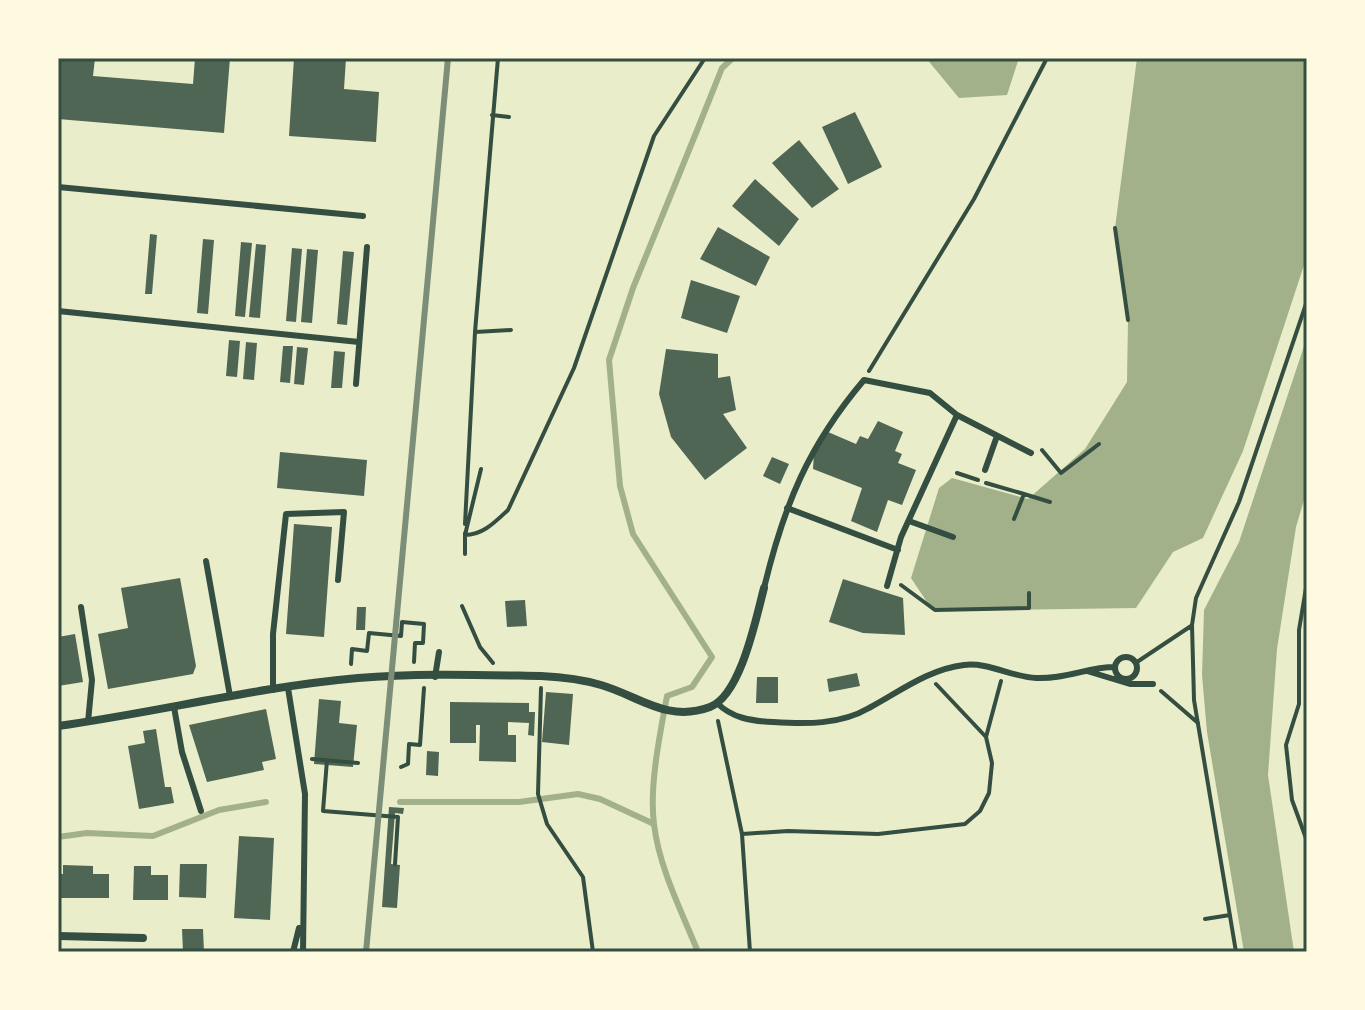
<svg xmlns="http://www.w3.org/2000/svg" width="1365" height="1010" viewBox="0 0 1365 1010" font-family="Roboto,sans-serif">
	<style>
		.water { fill: #a3b18a }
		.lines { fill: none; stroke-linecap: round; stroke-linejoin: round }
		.stream { stroke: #a3b18a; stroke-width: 6 }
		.building { fill: #4f6655 }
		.path { stroke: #344e41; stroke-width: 4 }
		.service { stroke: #344e41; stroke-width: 6 }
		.minor { stroke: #344e41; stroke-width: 8 }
		.rail { stroke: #7c8e77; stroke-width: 6 }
		.neatline { fill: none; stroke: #344e41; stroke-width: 3 }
	</style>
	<rect width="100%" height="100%" fill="#e9edc9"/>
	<path class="water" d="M 926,58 L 1019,58 L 1007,95 L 959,98 Z
		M 1137,58 L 1307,58 L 1307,256 L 1243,451 L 1203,538 L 1173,552 L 1136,608 L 933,611 L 911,578 L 939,488 L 952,478 L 1028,499 L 1085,449 L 1127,382 L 1128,320 L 1115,228 Z
		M 1307,337 L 1307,490 L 1296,527 L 1277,649 L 1268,775 L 1294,952 L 1244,952 L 1207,732 L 1202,675 L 1204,610 L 1239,542 Z"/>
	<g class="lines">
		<path class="stream" d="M 400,802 L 519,802 L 578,794 L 600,799 L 654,824
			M 58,837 L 87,833 L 153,836 L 219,810 L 266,802
			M 698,952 C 682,912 659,868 654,824 C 649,786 660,734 667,696 L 692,687 L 712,657 L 633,534 L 620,486 L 609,360 L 633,288 L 698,128 L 722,68 L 733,58"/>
	</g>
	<path class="building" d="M 58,58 L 95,58 L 93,76 L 193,84 L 195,58 L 230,58 L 224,133 L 58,119 Z
		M 294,58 L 346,58 L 344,89 L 379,92 L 376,142 L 289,136 Z
		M 855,112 L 882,167 L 848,184 L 822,127 Z
		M 799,140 L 839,189 L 812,208 L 772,163 Z
		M 755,179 L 799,219 L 779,246 L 732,206 Z
		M 718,227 L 770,257 L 756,286 L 700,259 Z
		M 150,234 L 157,235 L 152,294 L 145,294 Z
		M 203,239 L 214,240 L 208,314 L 197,313 Z
		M 241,242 L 252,243 L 245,317 L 235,316 Z
		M 256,244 L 266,245 L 260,318 L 249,317 Z
		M 292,248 L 302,249 L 296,322 L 286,321 Z
		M 307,249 L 318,250 L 312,323 L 301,322 Z
		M 343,251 L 354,252 L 347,325 L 337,324 Z
		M 691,280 L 740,296 L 727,333 L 681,318 Z
		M 229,340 L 240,341 L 237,377 L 226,376 Z
		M 246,342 L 257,343 L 254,380 L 243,379 Z
		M 283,346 L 293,346 L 290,383 L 280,382 Z
		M 297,347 L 308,348 L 304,385 L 294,384 Z
		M 666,349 L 718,354 L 718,378 L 730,376 L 736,410 L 723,414 L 747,448 L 705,480 L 671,437 L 659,394 Z
		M 334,351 L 345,352 L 342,388 L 331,388 Z
		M 878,421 L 903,432 L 895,451 L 902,454 L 898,463 L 916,470 L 902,505 L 888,500 L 877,532 L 851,521 L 862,488 L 813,469 L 814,453 L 828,432 L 856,444 L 860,436 L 868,439 Z
		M 280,452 L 367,460 L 364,496 L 277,488 Z
		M 772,457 L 789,464 L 780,484 L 763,476 Z
		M 294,524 L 332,527 L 324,637 L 286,634 Z
		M 180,578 L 196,666 L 193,674 L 108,689 L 98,634 L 128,628 L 121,588 Z
		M 843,579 L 903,598 L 905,635 L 863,633 L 829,622 Z
		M 525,600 L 527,626 L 507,627 L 505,601 Z
		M 357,607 L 366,607 L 365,630 L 356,630 Z
		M 75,634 L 83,682 L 58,686 L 58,637 Z
		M 857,673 L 860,686 L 829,692 L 827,679 Z
		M 757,677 L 778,677 L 778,703 L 756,703 Z
		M 546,692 L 573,694 L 569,745 L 542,742 Z
		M 319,699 L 341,701 L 339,723 L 357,725 L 353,767 L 314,764 Z
		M 450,702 L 529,703 L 529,712 L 535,712 L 534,736 L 528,735 L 529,723 L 508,722 L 508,735 L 516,735 L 516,762 L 479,761 L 480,725 L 476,725 L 476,743 L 450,743 Z
		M 266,709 L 276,759 L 262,762 L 264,770 L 207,782 L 189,725 Z
		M 156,729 L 165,787 L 171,787 L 174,803 L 139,809 L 128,746 L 145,743 L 143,731 Z
		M 427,751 L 439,752 L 438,776 L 426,775 Z
		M 389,807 L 404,808 L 403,814 L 395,813 L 391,864 L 400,865 L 397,908 L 382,907 Z
		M 239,836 L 274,838 L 270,920 L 234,918 Z
		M 180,864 L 207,864 L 206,898 L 179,897 Z
		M 63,865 L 93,866 L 93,874 L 109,874 L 109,898 L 58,898 L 58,874 L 63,874 Z
		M 134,866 L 151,866 L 151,875 L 168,875 L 168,900 L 133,900 Z
		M 182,929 L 203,929 L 204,952 L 183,952 Z"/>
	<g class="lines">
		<path class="path" d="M 492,115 L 509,117
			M 1115,228 L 1128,320
			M 475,332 L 511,330
			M 869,371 L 974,199 L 1047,58
			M 1042,450 L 1061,473 L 1099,444
			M 481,469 L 465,535 C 483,535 495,522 508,510 L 574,368 L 654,136 L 705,58
			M 957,473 L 978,480
			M 986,483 L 1024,494 L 1014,519
			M 1024,494 L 1050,502
			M 465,524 L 475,332 L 498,58
			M 465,554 L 465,533
			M 1307,582 L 1299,630 L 1299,704 L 1286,745 L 1292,800 L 1307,841
			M 901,585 L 935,610 L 1029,608 L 1029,593
			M 462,606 L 480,647 L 493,663
			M 1137,662 L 1191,626
			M 351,664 L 352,649 L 367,651 L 369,633 L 401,636 L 402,622 L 424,624 L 423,643 L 415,643 L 414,662
			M 541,688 L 538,794 L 547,824 L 583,877 L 593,952
			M 1161,691 L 1198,723
			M 718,721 L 742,834 L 750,952
			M 986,737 L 1001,681
			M 312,759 L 358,763
			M 327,760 L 323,811 L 398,817 L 395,864
			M 401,767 L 408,764 L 409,744 L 420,745 L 424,688
			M 742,834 L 788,831 L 878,834 L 965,824 L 980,811 L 989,793 L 992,763 L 986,737 L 936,684
			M 1205,919 L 1230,915
			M 1236,952 L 1194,700 L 1192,625 L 1196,598 L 1239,502 L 1307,301"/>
		<path class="service" d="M 58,187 L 363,216
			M 58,311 L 359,342
			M 356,384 L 367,247
			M 957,415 L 1031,453
			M 985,470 L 997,436
			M 787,508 L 898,550
			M 909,521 L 953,537
			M 206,561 L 230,696
			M 764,588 C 784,505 808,446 864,380 L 930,393 L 957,415 L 901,537 L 887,586
			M 81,607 L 92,680 L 88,722
			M1115 668a11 11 0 1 1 22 0a11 11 0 1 1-22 0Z
			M 1087,671 L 1130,684 L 1153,684
			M 435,677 L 439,652
			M 288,688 L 305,794 L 303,952
			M 273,690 L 273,634 L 286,514 L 344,512 L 338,580
			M 717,703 C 732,718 751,721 773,722 C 806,724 840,725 869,708 C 899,692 929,669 964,665 C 988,662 1012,677 1036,678 C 1068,679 1087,667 1115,667
			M 174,707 L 182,752 L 201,811
			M 293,952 L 299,928"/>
		<path class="minor" d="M 58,726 C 158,712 257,687 358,678 C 418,673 481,675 541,676 C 561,677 581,679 601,685 C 639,696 667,723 710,707 C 741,695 756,618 764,588
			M 58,936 L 143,938"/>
		<path class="rail" d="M 366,952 L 448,58"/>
	</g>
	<rect width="1365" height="1010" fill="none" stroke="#fefae0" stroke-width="120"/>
	<rect x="60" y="60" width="1245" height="890" class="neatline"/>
</svg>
